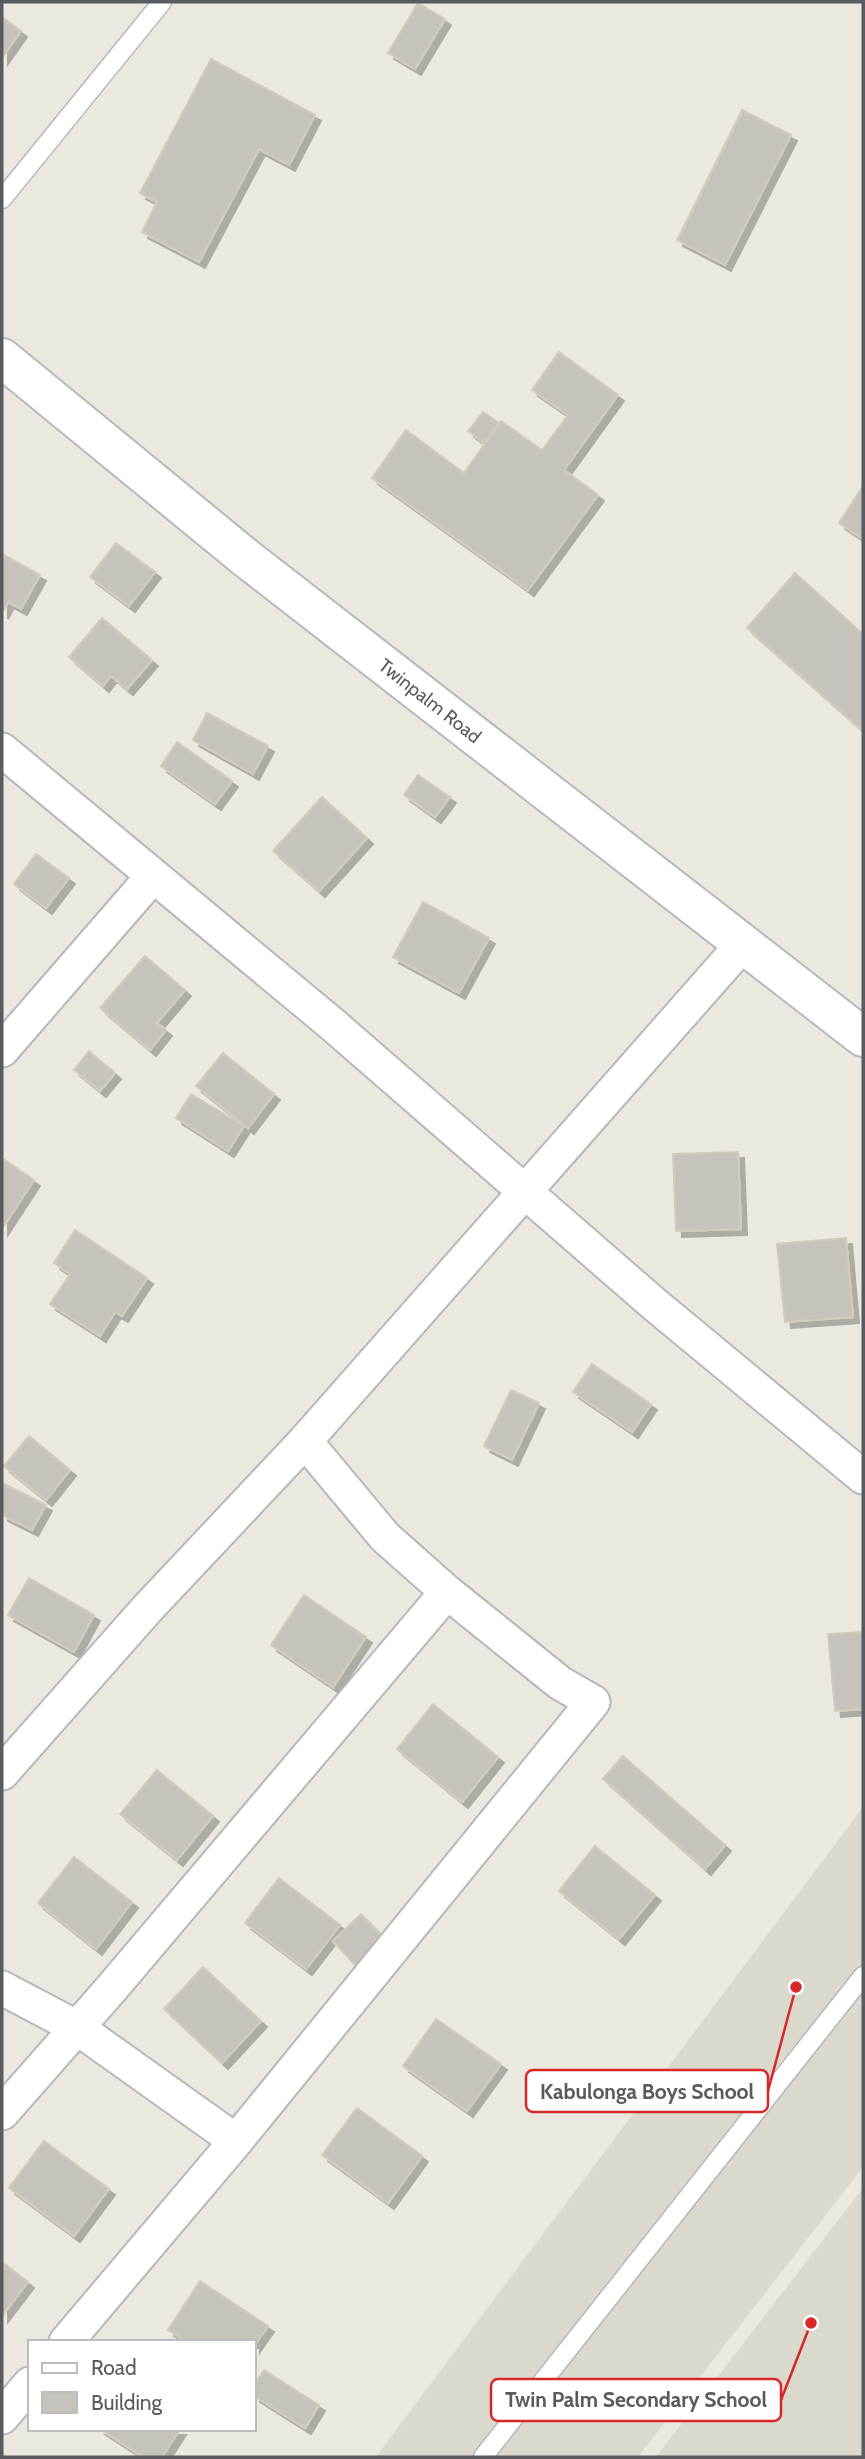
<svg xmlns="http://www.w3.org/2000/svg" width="865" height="2459" viewBox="0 0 865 2459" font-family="Cabin,sans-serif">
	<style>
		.education { fill: #dbd8cd }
		.building { fill: #c6c3bc; stroke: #d0cbbd; stroke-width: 2; filter: url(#shadow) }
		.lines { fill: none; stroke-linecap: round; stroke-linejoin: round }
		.lane-casing { stroke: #b5b7bc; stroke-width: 21 }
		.street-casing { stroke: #b5b7bc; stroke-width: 37 }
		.secondary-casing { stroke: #b5b8be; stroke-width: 42 }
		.lane { stroke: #fff; stroke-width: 18 }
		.street { stroke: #fff; stroke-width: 33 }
		.secondary { stroke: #fff; stroke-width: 38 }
		.labels { text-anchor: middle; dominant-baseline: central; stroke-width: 7; stroke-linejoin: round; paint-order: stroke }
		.street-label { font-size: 19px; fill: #585b60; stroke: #fff }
		.leader { fill: none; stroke: #d62828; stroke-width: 2.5 }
		.callout-dot { fill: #d62828; stroke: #fff; stroke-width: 2.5 }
		.callout { fill: #fff; stroke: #d62828; stroke-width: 2.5 }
		.callout-label { font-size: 21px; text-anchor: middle; font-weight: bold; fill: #585b60 }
	</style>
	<defs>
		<filter id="shadow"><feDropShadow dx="6" dy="6" stdDeviation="0" flood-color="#0004"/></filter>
	</defs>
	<rect width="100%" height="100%" fill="#ebe9df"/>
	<path class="education" d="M 863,1807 L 863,2167 L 638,2457 L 376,2457 Z
		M 863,2188 L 863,2457 L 656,2457 Z"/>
	<path class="building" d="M 418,3 L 445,19 L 415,69 L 388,53 Z
		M 2,17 L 21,31 L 2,58 Z
		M 211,59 L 315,115 L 289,165 L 259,149 L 199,262 L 142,232 L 157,202 L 140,193 Z
		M 742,110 L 791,135 L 725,265 L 677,240 Z
		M 559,352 L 618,395 L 564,470 L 598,495 L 528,590 L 372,478 L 406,430 L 464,473 L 501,421 L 542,450 L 568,415 L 532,390 Z
		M 483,412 L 499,423 L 484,443 L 468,431 Z
		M 863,486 L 863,539 L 839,523 Z
		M 116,543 L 155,572 L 129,606 L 90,577 Z
		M 2,554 L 40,575 L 21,609 L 8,602 L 2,613 Z
		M 795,573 L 863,634 L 863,731 L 747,628 Z
		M 102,618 L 152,660 L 127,689 L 111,676 L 103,686 L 69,657 Z
		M 207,713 L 268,746 L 253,774 L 193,740 Z
		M 177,742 L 232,781 L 215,804 L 161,766 Z
		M 418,775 L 450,797 L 435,817 L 404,795 Z
		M 322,797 L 367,838 L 319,891 L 273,851 Z
		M 36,854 L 69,878 L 46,908 L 14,884 Z
		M 423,902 L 489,938 L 459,993 L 393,957 Z
		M 145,956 L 185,990 L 157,1023 L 166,1030 L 150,1050 L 100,1008 Z
		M 89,1051 L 115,1073 L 100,1091 L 74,1070 Z
		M 223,1053 L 274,1094 L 248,1128 L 196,1086 Z
		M 191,1094 L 244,1126 L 228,1151 L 176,1118 Z
		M 738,1152 L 741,1229 L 676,1231 L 673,1154 Z
		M 2,1158 L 34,1180 L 2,1229 Z
		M 75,1230 L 147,1278 L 122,1316 L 115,1312 L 100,1336 L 50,1304 L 70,1274 L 54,1263 Z
		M 846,1238 L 853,1317 L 785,1322 L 777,1244 Z
		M 592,1364 L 651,1404 L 632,1432 L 573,1392 Z
		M 511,1390 L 539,1403 L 512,1460 L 484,1446 Z
		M 29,1436 L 70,1470 L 46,1500 L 4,1466 Z
		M 2,1483 L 46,1505 L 32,1530 L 2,1515 Z
		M 29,1578 L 94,1615 L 74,1652 L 8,1615 Z
		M 304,1595 L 366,1637 L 333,1687 L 271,1645 Z
		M 863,1632 L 863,1709 L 835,1711 L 828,1634 Z
		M 433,1704 L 498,1757 L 462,1802 L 397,1749 Z
		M 623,1756 L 725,1845 L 705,1869 L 603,1779 Z
		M 157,1770 L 213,1816 L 177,1860 L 120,1814 Z
		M 595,1846 L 655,1895 L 619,1939 L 559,1891 Z
		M 74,1857 L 132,1902 L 96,1949 L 38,1903 Z
		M 279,1878 L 340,1925 L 306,1969 L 245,1923 Z
		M 361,1914 L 386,1940 L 357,1967 L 333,1941 Z
		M 203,1967 L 261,2021 L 222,2063 L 164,2009 Z
		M 436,2019 L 501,2064 L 467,2111 L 403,2066 Z
		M 357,2108 L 422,2156 L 388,2203 L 322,2155 Z
		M 44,2141 L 109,2189 L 74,2236 L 9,2188 Z
		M 2,2262 L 28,2282 L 2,2316 Z
		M 200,2281 L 268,2326 L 254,2346 L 254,2342 L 187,2342 L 168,2330 Z
		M 264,2370 L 319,2405 L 305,2428 L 254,2396 L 254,2385 Z
		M 100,2429 L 180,2429 L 162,2457 L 143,2457 Z"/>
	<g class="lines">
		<g class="lane-casing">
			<path id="lane" d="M 2,199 L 162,2
				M 483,2457 L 863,1976"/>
		</g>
		<g class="street-casing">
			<path id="street" d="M 2,750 L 332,1024 L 653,1303 L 863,1477
				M 2,1050 L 153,876
				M 2,1773 L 147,1609 L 305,1441 L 743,944
				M 2,1988 L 76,2027 L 236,2141
				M 2,2113 L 111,1989 L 447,1592
				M 66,2342 L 236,2141 L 593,1702 L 560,1683 L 447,1592 L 385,1537 L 305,1441
				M 2,2417 L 30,2384"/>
		</g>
		<g class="secondary-casing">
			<path id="secondary" d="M 2,358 L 246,558 L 863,1037"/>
		</g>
		<use href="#lane" class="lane"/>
		<use href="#street" class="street"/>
		<use href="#secondary" class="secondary"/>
	</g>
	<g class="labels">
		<g class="street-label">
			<text transform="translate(430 701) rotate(38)">Twinpalm Road</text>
		</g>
	</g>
	<path class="leader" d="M796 1987L768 2091M811 2323L781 2400"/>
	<g class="callout-dot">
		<circle cx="796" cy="1987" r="7"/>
		<circle cx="811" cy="2323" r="7"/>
	</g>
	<g class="callout">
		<rect x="526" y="2070" width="242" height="42" rx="7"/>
		<rect x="491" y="2379" width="290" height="42" rx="7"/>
	</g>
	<g class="callout-label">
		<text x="647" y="2099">Kabulonga Boys School</text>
		<text x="636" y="2407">Twin Palm Secondary School</text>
	</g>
	<rect width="865" height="2459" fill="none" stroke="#585b60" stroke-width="7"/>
	<rect x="28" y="2340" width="228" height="91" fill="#ffffff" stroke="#bcbdbf" stroke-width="2"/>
	<rect x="42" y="2363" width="35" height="10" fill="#ffffff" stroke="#bcbdbf" stroke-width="2"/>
	<text x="91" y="2375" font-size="21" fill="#585b60">Road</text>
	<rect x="42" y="2392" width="35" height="21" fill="#c6c3bc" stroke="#bcbdbf" stroke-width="2"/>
	<text x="91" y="2410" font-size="21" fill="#585b60">Building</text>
</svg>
